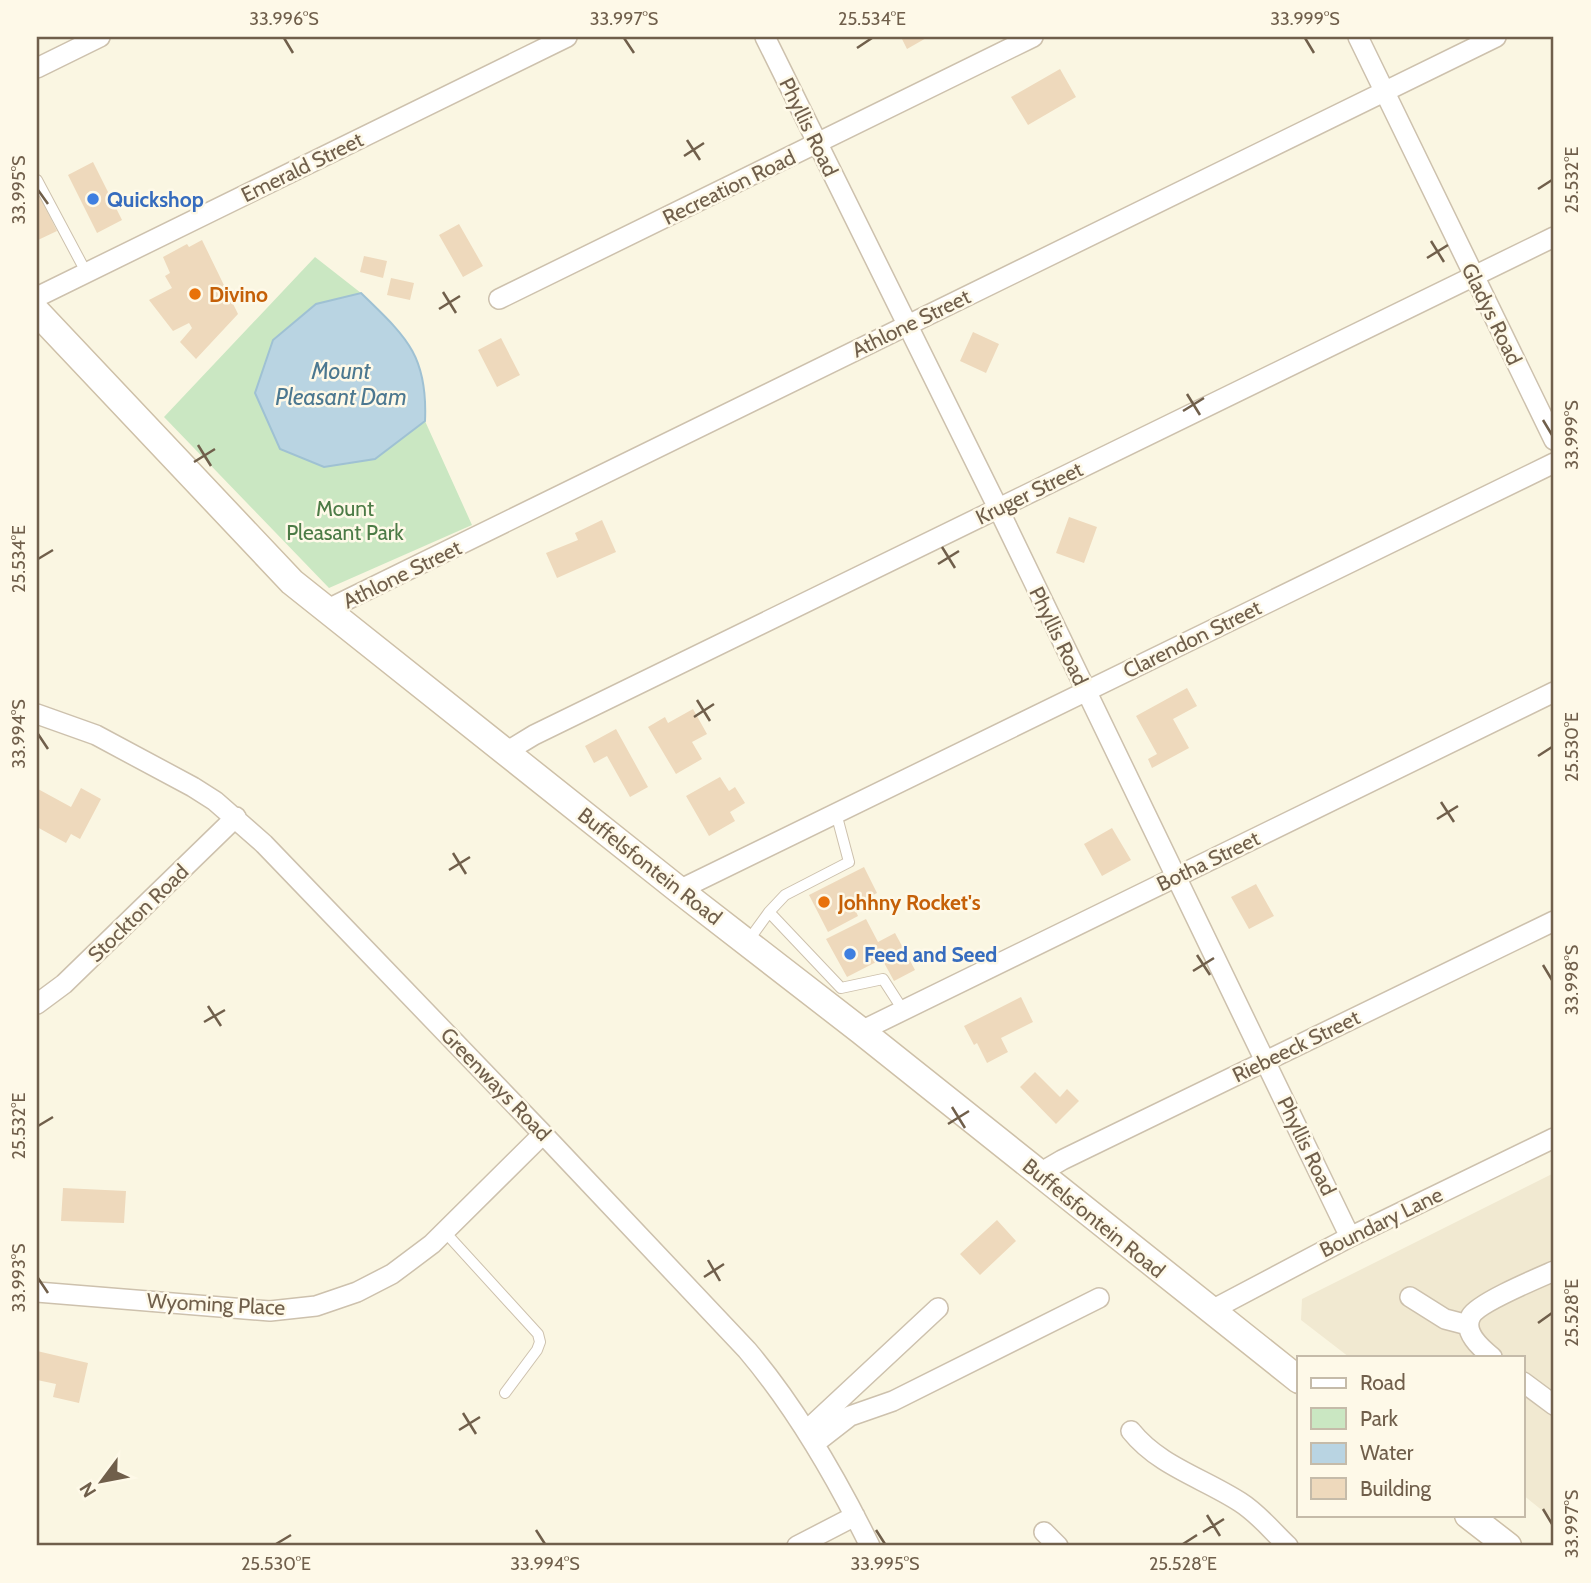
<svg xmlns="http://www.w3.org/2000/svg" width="1591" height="1583" viewBox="0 0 1591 1583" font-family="Cabin,sans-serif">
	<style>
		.residential { fill: #f1e9d1 }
		.green { fill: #cae7c2 }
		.water { fill: #b9d4e2; stroke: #9fc1d3; stroke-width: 2 }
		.building { fill: #eed9bc }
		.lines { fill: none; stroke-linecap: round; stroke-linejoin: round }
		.lane-casing { stroke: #cdc1ad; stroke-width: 12 }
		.street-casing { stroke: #cdc1ad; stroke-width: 22 }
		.secondary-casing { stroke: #cec0a8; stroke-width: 29 }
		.lane { stroke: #fff; stroke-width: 10 }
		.street { stroke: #fff; stroke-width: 19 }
		.secondary { stroke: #fff; stroke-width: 26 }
		.ticks { fill: none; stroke: #705f4b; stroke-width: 2.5 }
		.shop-dot { fill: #3f7fe0; stroke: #fef9e8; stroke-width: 2.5 }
		.food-dot { fill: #e8710a; stroke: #fef9e8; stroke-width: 2.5 }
		.labels { text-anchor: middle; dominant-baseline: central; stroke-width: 5; stroke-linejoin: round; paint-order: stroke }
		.street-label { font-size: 21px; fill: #705f4b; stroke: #fef9e8 }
		.shop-label { font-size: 21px; font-weight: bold; fill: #366cbe; stroke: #fef9e8; text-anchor: start }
		.food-label { font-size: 21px; font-weight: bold; fill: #c56008; stroke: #fef9e8; text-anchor: start }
		.park-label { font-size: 21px; fill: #4c7b46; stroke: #fef9e8 }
		.water-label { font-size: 23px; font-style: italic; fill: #4c7890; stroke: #fef9e8 }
		.neatline { fill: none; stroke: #705f4b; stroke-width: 2.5 }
		.ticks-label { font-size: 18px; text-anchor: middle; fill: #705f4b }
	</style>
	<rect width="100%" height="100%" fill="#faf6e2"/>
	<path class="residential" d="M 1554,1173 L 1554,1520 L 1523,1495 L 1523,1357 L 1349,1357 L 1301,1320 L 1302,1299 Z"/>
	<path class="green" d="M 315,257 L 361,293 L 316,304 L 324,467 L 375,459 L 425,421 L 472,525 L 329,588 L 164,417 Z"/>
	<path class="water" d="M 361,293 C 405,336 428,354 425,421 L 375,459 L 324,467 L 280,449 L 255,393 L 273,340 L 316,304 Z"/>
	<path class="building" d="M 901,37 L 928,37 L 907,49 Z
		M 1060,69 L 1076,97 L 1028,125 L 1011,97 Z
		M 93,162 L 122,220 L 97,233 L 68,175 Z
		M 37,191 L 57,231 L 38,240 L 37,237 Z
		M 459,224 L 483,266 L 463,277 L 439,235 Z
		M 202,240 L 238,314 L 196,359 L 180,342 L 192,328 L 189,323 L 173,331 L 149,300 L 172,288 L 165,276 L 170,273 L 163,257 L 187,244 L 189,247 Z
		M 364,256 L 387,261 L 383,278 L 360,272 Z
		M 391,278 L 414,283 L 410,300 L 387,295 Z
		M 973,332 L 999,344 L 986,373 L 960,361 Z
		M 501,338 L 520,375 L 497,387 L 478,350 Z
		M 1069,517 L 1097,527 L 1084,563 L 1056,553 Z
		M 602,520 L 616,552 L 557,578 L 546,553 L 578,540 L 575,533 Z
		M 1187,688 L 1197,706 L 1173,719 L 1189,748 L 1152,768 L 1148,759 L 1157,754 L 1136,716 Z
		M 693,709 L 707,734 L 692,742 L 702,759 L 676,774 L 648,727 L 665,717 L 668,723 Z
		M 616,729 L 648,787 L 630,797 L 607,756 L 594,763 L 585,746 Z
		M 720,777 L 729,791 L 735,787 L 745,803 L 730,812 L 735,821 L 709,836 L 686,796 Z
		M 81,788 L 101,799 L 80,839 L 71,834 L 66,843 L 37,827 L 38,789 L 71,807 Z
		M 1112,828 L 1131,860 L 1102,876 L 1084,844 Z
		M 864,867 L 877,893 L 853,905 L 858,916 L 828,932 L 809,895 Z
		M 1256,884 L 1274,916 L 1249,929 L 1231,897 Z
		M 866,919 L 878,942 L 895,933 L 915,970 L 894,981 L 882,959 L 847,977 L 826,939 Z
		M 1021,997 L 1033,1022 L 1001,1038 L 1008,1052 L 987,1063 L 977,1043 L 974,1045 L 964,1026 Z
		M 1035,1072 L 1060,1097 L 1067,1089 L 1079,1101 L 1056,1124 L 1020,1087 Z
		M 63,1188 L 126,1191 L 124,1223 L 61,1221 Z
		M 997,1220 L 1016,1241 L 980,1275 L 960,1254 Z
		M 37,1351 L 88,1363 L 79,1403 L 53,1397 L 56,1384 L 37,1380 Z"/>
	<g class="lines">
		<g class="lane-casing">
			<path id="lane" d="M 37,180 L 86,272
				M 769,912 L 841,988 L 883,979 L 903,1010
				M 748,941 L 769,912 L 785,895 L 849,862 L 836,813
				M 444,1231 L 538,1334 L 540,1342 L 537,1350 L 505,1393"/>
		</g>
		<g class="street-casing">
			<path id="street" d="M 765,37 L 998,508 L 1350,1237
				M 1358,37 L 1554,440
				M 37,68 L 100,37
				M 37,297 L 567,37
				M 499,299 L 1033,37
				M 326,610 L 1496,37
				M 37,714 L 96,735 L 193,787 L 215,801 L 264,844 L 543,1134 L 747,1350 C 797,1409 836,1477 870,1546
				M 506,752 L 534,735 L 1554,237
				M 679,890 L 1554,463
				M 37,1004 L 64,984 L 236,817
				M 861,1031 L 1554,692
				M 1038,1174 L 1062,1160 L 1554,921
				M 37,1292 L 270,1311 L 316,1306 L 357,1292 L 392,1274 L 432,1244 L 543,1134
				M 1410,1297 L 1445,1319 L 1468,1325
				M 1210,1311 L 1350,1237 L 1554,1138
				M 1492,1357 C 1481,1348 1462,1332 1471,1316 C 1478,1303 1538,1278 1554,1271
				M 1523,1382 L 1554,1405
				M 806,1431 L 938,1308
				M 1131,1431 C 1159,1466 1203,1478 1240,1502 C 1259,1514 1272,1531 1288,1546
				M 814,1444 L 850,1416 L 893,1401 L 1099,1298
				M 1044,1532 L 1058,1546
				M 797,1546 L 855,1516"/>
		</g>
		<g class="secondary-casing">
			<path id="secondary" d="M 37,312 L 292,582 L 679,890 L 861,1031 L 1299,1380
				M 1468,1515 L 1508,1546"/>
		</g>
		<use href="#lane" class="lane"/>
		<use href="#street" class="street"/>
		<use href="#secondary" class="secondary"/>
	</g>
	<path class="ticks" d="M 284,38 L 293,53M 624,38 L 634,53M 1305,38 L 1314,53M 857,48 L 872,38M 687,140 L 700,160M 684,156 L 704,143M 1538,189 L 1552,180M 38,190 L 48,204M 1431,241 L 1444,262M 1427,258 L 1448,245M 443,292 L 456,313M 439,309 L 460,296M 1187,394 L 1200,415M 1183,411 L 1204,398M 1543,420 L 1552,435M 198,445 L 211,466M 194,462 L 215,449M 942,547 L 955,568M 38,559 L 53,550M 938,564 L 959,551M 697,700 L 710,721M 694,717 L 714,704M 38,734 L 48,749M 1538,756 L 1552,747M 1441,802 L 1454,822M 1437,819 L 1458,806M 453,853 L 466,874M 449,870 L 470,857M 1197,955 L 1210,975M 1543,965 L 1552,980M 1193,971 L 1214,958M 208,1006 L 221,1026M 204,1022 L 225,1010M 952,1107 L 965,1128M 948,1124 L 969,1111M 38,1126 L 53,1117M 708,1260 L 720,1281M 704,1277 L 724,1264M 38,1278 L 48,1293M 1538,1323 L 1552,1313M 463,1413 L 476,1434M 459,1430 L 480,1417M 1543,1509 L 1552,1524M 1207,1515 L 1220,1536M 536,1530 L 545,1544M 876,1530 L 885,1544M 1203,1532 L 1224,1519M 276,1544 L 291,1535M 1183,1544 L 1197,1535"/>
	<g class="shop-dot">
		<circle cx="93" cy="199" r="7"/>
		<circle cx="850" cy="954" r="7"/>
	</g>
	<g class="food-dot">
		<circle cx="195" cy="294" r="7"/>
		<circle cx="824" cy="902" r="7"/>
	</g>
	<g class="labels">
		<g class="street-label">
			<text transform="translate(809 127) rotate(64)">Phyllis Road</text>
			<text transform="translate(302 167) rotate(-26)">Emerald Street</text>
			<text transform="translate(729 187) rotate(-26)">Recreation Road</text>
			<text transform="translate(1492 314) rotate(64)">Gladys Road</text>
			<text transform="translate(911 323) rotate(-26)">Athlone Street</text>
			<text transform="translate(1029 493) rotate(-26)">Kruger Street</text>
			<text transform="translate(402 574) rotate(-26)">Athlone Street</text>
			<text transform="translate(1059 636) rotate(64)">Phyllis Road</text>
			<text transform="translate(1192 639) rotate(-26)">Clarendon Street</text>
			<text transform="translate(1208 861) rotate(-26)">Botha Street</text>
			<text transform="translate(650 866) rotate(38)">Buffelsfontein Road</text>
			<text transform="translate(138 913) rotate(-44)">Stockton Road</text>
			<text transform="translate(1296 1046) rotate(-26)">Riebeeck Street</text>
			<text transform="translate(496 1084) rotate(46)">Greenways Road</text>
			<text transform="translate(1307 1146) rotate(64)">Phyllis Road</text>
			<text transform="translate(1094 1218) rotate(39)">Buffelsfontein Road</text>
			<text transform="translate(1381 1222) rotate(-26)">Boundary Lane</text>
			<text transform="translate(216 1304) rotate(3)">Wyoming Place</text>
		</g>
		<g class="shop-label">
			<text x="107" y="199">Quickshop</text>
			<text x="864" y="954">Feed and Seed</text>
		</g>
		<g class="food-label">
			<text x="209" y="294">Divino</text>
			<text x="838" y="902">Johhny Rocket's</text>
		</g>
		<g class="park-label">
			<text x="345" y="508">Mount<tspan x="345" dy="24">Pleasant Park</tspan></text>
		</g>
		<g class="water-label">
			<text x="341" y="371">Mount<tspan x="341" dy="26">Pleasant Dam</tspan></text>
		</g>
	</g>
	<rect width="1591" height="1583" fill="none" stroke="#fef9e8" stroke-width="77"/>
	<rect x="1297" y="1356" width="228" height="161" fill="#fef9e8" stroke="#c5bba9" stroke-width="2"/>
	<rect x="1311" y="1378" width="35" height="10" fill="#ffffff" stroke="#c5bba9" stroke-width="2"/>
	<text x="1360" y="1390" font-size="21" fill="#705f4b">Road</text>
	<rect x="1311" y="1408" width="35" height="21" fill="#cae7c2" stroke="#c5bba9" stroke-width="2"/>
	<text x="1360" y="1426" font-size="21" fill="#705f4b">Park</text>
	<rect x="1311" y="1443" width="35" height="21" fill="#b9d4e2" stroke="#c5bba9" stroke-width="2"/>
	<text x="1360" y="1460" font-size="21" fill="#705f4b">Water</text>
	<rect x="1311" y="1478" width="35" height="21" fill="#eed9bc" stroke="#c5bba9" stroke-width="2"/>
	<text x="1360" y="1496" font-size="21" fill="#705f4b">Building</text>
	<g transform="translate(102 1481) rotate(238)" stroke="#fef9e8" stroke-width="5" paint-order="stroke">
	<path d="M0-5L12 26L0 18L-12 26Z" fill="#705f4b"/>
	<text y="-10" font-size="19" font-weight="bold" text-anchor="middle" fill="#705f4b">N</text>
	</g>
	<rect x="38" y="38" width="1514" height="1506" class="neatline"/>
	<g class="ticks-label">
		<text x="284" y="25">33.996°S</text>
		<text x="624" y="25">33.997°S</text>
		<text x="872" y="25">25.534°E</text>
		<text x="1305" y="25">33.999°S</text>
		<text transform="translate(1572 180) rotate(-90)" y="6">25.532°E</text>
		<text transform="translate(19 190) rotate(-90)" y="6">33.995°S</text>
		<text transform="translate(1572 435) rotate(-90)" y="6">33.999°S</text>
		<text transform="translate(19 559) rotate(-90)" y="6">25.534°E</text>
		<text transform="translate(19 734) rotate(-90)" y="6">33.994°S</text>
		<text transform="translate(1572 747) rotate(-90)" y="6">25.530°E</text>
		<text transform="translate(1572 980) rotate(-90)" y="6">33.998°S</text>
		<text transform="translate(19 1126) rotate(-90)" y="6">25.532°E</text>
		<text transform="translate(19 1278) rotate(-90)" y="6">33.993°S</text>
		<text transform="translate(1572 1313) rotate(-90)" y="6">25.528°E</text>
		<text transform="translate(1572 1524) rotate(-90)" y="6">33.997°S</text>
		<text x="276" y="1570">25.530°E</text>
		<text x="545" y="1570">33.994°S</text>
		<text x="885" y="1570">33.995°S</text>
		<text x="1183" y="1570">25.528°E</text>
	</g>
</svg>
